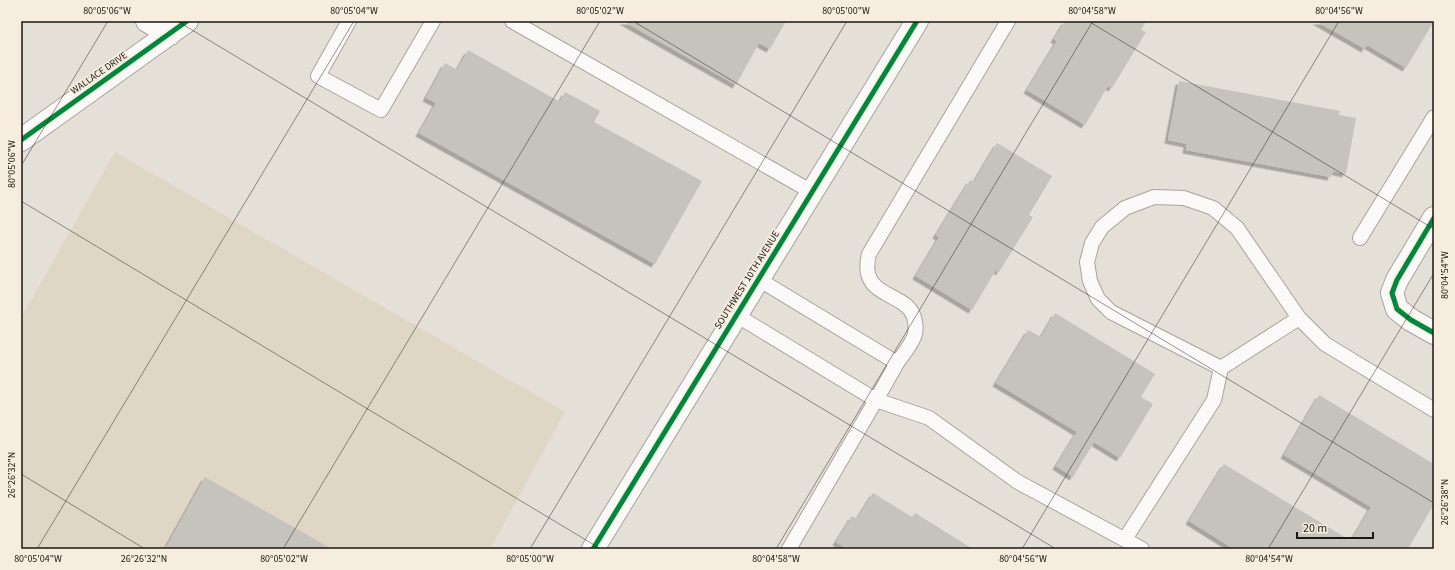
<svg xmlns="http://www.w3.org/2000/svg" width="1455" height="570" viewBox="0 0 1455 570" font-family="'Source Sans 3',sans-serif">
	<style>
		.built { fill: #dfd6c6 }
		.building { fill: #c6c2bc; filter: url(#shadow) }
		.lines { fill: none; stroke-linecap: round; stroke-linejoin: round }
		.service-casing { stroke: #a8a49e; stroke-width: 16 }
		.minor-casing { stroke: #a8a49e; stroke-width: 24 }
		.tertiary-casing { stroke: #a8a49e; stroke-width: 24 }
		.service { stroke: #fbfaf9; stroke-width: 14 }
		.minor { stroke: #fbfaf9; stroke-width: 22 }
		.tertiary { stroke: #fbfaf9; stroke-width: 22 }
		.cycleway-casing { stroke: #f6eddf; stroke-width: 8 }
		.cycleway { stroke: #00873e; stroke-width: 5 }
		.ticks { fill: none; stroke: #1a1712; stroke-width: 1; stroke-opacity: 0.45 }
		.labels { text-anchor: middle; dominant-baseline: central; stroke-width: 3.5; stroke-linejoin: round; paint-order: stroke }
		.street-label { font-size: 10px; fill: #1a1712; stroke: #f6eddf }
		.neatline { fill: none; stroke: #1a1712; stroke-width: 1.5 }
		.ticks-label { font-size: 10px; text-anchor: middle; fill: #1a1712 }
	</style>
	<defs>
		<filter id="shadow"><feDropShadow dx="-3.5" dy="3.5" stdDeviation="0" flood-color="#0004"/></filter>
	</defs>
	<rect width="100%" height="100%" fill="#e4dfd7"/>
	<path class="built" d="M 115,152 L 565,412 L 490,549 L 21,549 L 21,318 Z"/>
	<path class="building" d="M 623,21 L 786,21 L 770,49 L 759,43 L 736,85 Z
		M 1065,21 L 1146,21 L 1141,30 L 1146,32 L 1112,88 L 1108,86 L 1085,125 L 1027,90 L 1057,41 L 1054,39 Z
		M 1316,21 L 1434,21 L 1406,68 L 1367,45 L 1365,49 Z
		M 468,50 L 560,102 L 565,92 L 600,111 L 594,122 L 702,181 L 655,264 L 419,133 L 436,103 L 426,98 L 445,63 L 457,70 Z
		M 1179,81 L 1340,111 L 1339,115 L 1356,118 L 1346,174 L 1333,171 L 1331,177 L 1186,150 L 1187,144 L 1168,140 Z
		M 997,143 L 1052,176 L 1029,215 L 1033,217 L 999,272 L 996,270 L 972,310 L 916,276 L 939,237 L 936,235 L 970,180 L 974,182 Z
		M 1055,313 L 1155,374 L 1141,397 L 1153,404 L 1120,458 L 1094,442 L 1073,477 L 1056,466 L 1077,432 L 996,383 L 1028,330 L 1041,337 Z
		M 1319,395 L 1434,464 L 1434,504 L 1408,549 L 1234,549 L 1189,521 L 1224,464 L 1351,541 L 1371,507 L 1284,455 Z
		M 205,477 L 332,549 L 165,549 Z
		M 873,493 L 912,517 L 915,513 L 973,549 L 847,549 L 836,542 L 852,516 L 857,519 Z"/>
	<g class="lines">
		<g class="service-casing">
			<path id="service" d="M 349,21 L 318,76 L 381,110 L 433,21
				M 512,21 L 812,192
				M 1360,238 L 1434,117
				M 736,315 L 876,400 L 897,363 L 758,279
				M 897,363 C 903,355 910,346 914,337 C 916,332 916,327 915,322 C 911,289 857,302 869,254 L 1008,21
				M 1221,368 L 1299,318
				M 1125,539 L 1214,400 L 1221,368 L 1111,312 L 1098,299 L 1090,281 L 1087,262 L 1092,243 L 1102,227 L 1125,208 L 1154,197 L 1184,198 L 1213,208 L 1237,228 L 1299,318 L 1325,344 L 1434,410
				M 789,549 L 876,400 L 929,418 L 1018,482 L 1142,549"/>
		</g>
		<g class="minor-casing">
			<path id="minor" d="M 147,21 L 170,34
				M 21,140 L 187,21
				M 1434,218 L 1397,280 L 1392,293 L 1397,309 L 1411,320 L 1434,333"/>
		</g>
		<g class="tertiary-casing">
			<path id="tertiary" d="M 593,549 L 917,21"/>
		</g>
		<use href="#service" class="service"/>
		<use href="#minor" class="minor"/>
		<use href="#tertiary" class="tertiary"/>
		<g class="cycleway-casing">
			<path id="cycleway" d="M 21,140 L 187,21
				M 1434,218 L 1397,280 L 1392,293 L 1397,309 L 1411,320 L 1434,333
				M 593,549 L 917,21"/>
		</g>
		<use href="#cycleway" class="cycleway"/>
	</g>
	<path class="ticks" d="M 177,21 L 1056,549M 633,21 L 1434,503M 1088,21 L 1434,229M 21,166 L 108,21M 21,201 L 601,549M 21,474 L 145,549M 37,549 L 354,21M 283,549 L 600,21M 530,549 L 847,21M 776,549 L 1093,21M 1022,549 L 1339,21M 1268,549 L 1434,273"/>
	<g class="labels">
		<g class="street-label">
			<text transform="translate(99 73) rotate(-35)">WALLACE DRIVE</text>
			<text transform="translate(747 280) rotate(-58)">SOUTHWEST 10TH AVENUE</text>
		</g>
	</g>
	<rect width="1455" height="570" fill="none" stroke="#f6eddf" stroke-width="44"/>
	<path d="M1297 532v6h76v-6" fill="none" stroke="#1a1712" stroke-width="2"/>
	<text x="1303" y="532" font-size="12" fill="#1a1712" stroke="#f6eddf" stroke-width="3" paint-order="stroke">20 m</text>
	<rect x="22" y="22" width="1411" height="526" class="neatline"/>
	<g class="ticks-label">
		<text x="107" y="14">80°05'06"W</text>
		<text x="354" y="14">80°05'04"W</text>
		<text x="600" y="14">80°05'02"W</text>
		<text x="846" y="14">80°05'00"W</text>
		<text x="1092" y="14">80°04'58"W</text>
		<text x="1339" y="14">80°04'56"W</text>
		<text transform="translate(11 164) rotate(-90)" y="4">80°05'06"W</text>
		<text transform="translate(1444 275) rotate(-90)" y="4">80°04'54"W</text>
		<text transform="translate(11 475) rotate(-90)" y="4">26°26'32"N</text>
		<text transform="translate(1444 502) rotate(-90)" y="4">26°26'38"N</text>
		<text x="38" y="562">80°05'04"W</text>
		<text x="144" y="562">26°26'32"N</text>
		<text x="284" y="562">80°05'02"W</text>
		<text x="530" y="562">80°05'00"W</text>
		<text x="776" y="562">80°04'58"W</text>
		<text x="1023" y="562">80°04'56"W</text>
		<text x="1269" y="562">80°04'54"W</text>
	</g>
</svg>
